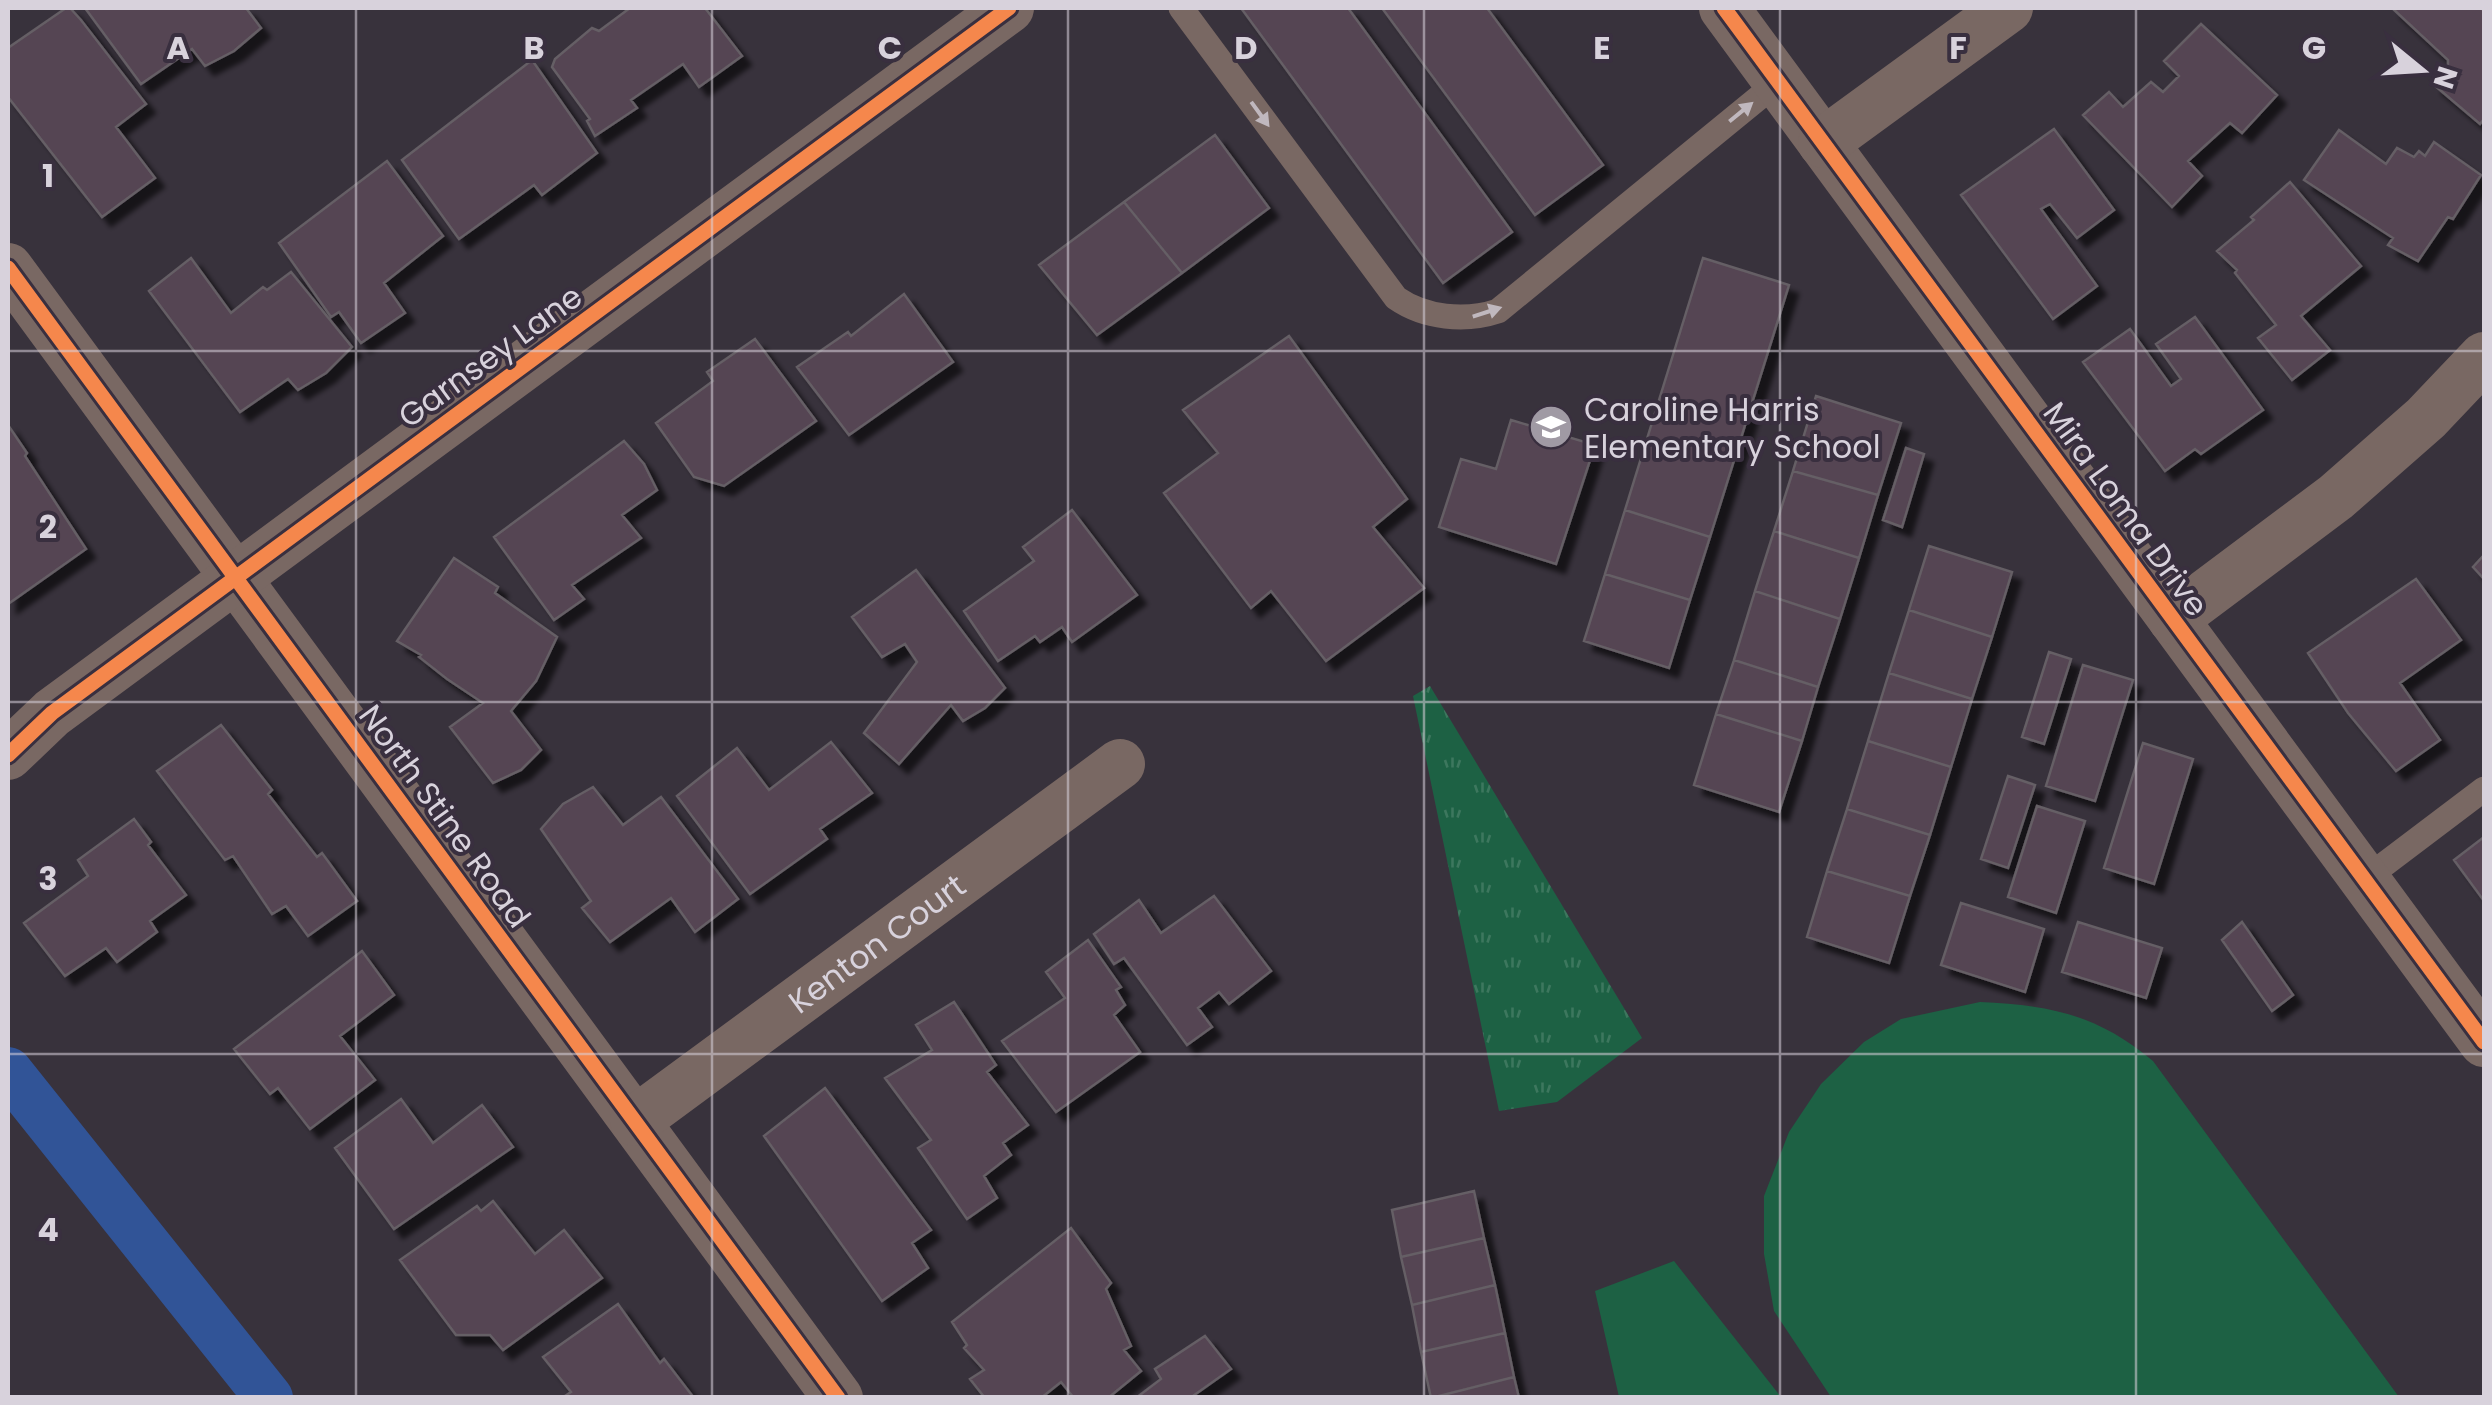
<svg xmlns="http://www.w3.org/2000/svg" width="2492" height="1405" viewBox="0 0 2492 1405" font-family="Poppins,sans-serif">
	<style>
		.grass { fill: url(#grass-tufts) }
		.park { fill: #1d6144 }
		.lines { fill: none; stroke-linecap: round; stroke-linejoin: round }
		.canal { stroke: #315497; stroke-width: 48 }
		.building { fill: #554452; stroke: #655e65; stroke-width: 2.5; filter: url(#shadow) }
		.lane { stroke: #796863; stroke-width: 25 }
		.street { stroke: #796863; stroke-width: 50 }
		.cycleway-casing { stroke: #392f3f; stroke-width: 21 }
		.cycleway { stroke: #f5874c; stroke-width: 15 }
		.oneway { fill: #c0b8be }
		.grid { fill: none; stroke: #d8d2dc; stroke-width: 2.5; stroke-opacity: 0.55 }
		.labels { text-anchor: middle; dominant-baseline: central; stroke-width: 8; stroke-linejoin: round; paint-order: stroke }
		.street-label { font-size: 32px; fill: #d8d2dc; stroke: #392f3f }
		.poi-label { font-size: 32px; fill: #d8d2dc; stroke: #392f3f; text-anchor: start }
		.grid-label { font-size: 32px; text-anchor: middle; font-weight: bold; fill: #d8d2dc; stroke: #392f3f; stroke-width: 8; stroke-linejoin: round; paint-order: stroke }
	</style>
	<defs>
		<pattern id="grass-tufts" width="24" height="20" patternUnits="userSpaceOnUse" patternTransform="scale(2.5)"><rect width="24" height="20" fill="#1d6144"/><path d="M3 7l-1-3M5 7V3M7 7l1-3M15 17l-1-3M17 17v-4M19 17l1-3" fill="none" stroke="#3d775e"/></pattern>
		<filter id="shadow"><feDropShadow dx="9" dy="9" stdDeviation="2.5" flood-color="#0009"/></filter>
	</defs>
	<rect width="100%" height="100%" fill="#38323c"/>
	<path class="grass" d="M 1430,686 L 1642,1038 L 1557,1102 L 1499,1111 L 1413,696 Z"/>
	<path class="park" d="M 1980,1002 C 2051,1005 2098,1015 2153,1061 L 2399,1397 L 1831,1397 L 1774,1311 L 1764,1254 L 1764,1196 L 1789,1132 L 1821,1084 L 1864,1042 L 1901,1019 Z
		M 1674,1261 L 1781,1397 L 1619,1397 L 1595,1291 Z"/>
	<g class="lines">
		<path class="canal" d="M 8,1071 L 269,1398"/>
	</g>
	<path class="building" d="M 66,8 L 70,8 L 81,20 L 146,104 L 116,127 L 155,178 L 102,217 L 8,97 L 8,48 Z
		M 85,8 L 246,8 L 261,28 L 234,51 L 205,66 L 192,49 L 141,84 Z
		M 630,8 L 705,8 L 742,56 L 699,87 L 683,64 L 631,100 L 637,108 L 595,136 L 587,121 L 590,119 L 552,67 L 555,59 L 592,28 L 599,31 Z
		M 1241,8 L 1348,8 L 1512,232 L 1443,283 Z
		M 1382,8 L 1487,8 L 1603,165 L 1535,215 Z
		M 2392,8 L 2481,8 L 2484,11 L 2484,119 L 2480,124 L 2433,84 L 2448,67 L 2448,60 Z
		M 2201,24 L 2277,95 L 2242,133 L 2230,123 L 2188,161 L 2202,176 L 2172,207 L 2083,115 L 2109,92 L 2123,107 L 2151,82 L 2163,92 L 2179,76 L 2164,61 Z
		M 532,60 L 597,153 L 542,195 L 534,185 L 459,239 L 402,160 Z
		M 2054,129 L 2114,210 L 2077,238 L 2050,204 L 2041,209 L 2097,286 L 2053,319 L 1961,195 Z
		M 2339,130 L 2386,164 L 2397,148 L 2414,157 L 2419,151 L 2425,156 L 2434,142 L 2481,175 L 2453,219 L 2448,217 L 2418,261 L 2388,245 L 2393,238 L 2304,180 Z
		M 1215,135 L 1269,208 L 1182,273 L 1124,202 Z
		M 387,161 L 443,236 L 384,283 L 405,313 L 361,343 L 339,312 L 331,317 L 279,243 Z
		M 2290,182 L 2361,266 L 2301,316 L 2330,350 L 2292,380 L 2258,338 L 2276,325 L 2235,273 L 2237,270 L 2217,251 L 2254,220 L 2251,217 Z
		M 1124,202 L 1182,273 L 1097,335 L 1039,265 Z
		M 191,258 L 231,313 L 263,287 L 267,290 L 291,272 L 352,347 L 326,373 L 298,390 L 288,379 L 240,412 L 149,291 Z
		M 1703,258 L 1789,285 L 1710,537 L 1625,510 Z
		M 904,294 L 953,362 L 849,435 L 797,367 L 848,332 L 851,336 Z
		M 2195,317 L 2263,410 L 2201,454 L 2195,449 L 2165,471 L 2083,362 L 2130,329 L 2171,386 L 2181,379 L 2156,344 Z
		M 1289,336 L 1407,499 L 1373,527 L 1424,588 L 1326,661 L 1271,591 L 1251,608 L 1164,493 L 1218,453 L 1183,410 Z
		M 755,339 L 816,421 L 724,486 L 694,477 L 656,423 L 713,381 L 707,372 Z
		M 1816,396 L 1901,423 L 1878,495 L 1793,471 Z
		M 1511,420 L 1595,445 L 1556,564 L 1439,527 L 1461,459 L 1496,469 Z
		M 8,425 L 27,453 L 25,456 L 86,549 L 8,604 Z
		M 624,441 L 644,464 L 657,490 L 622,515 L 641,538 L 572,585 L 584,599 L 554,620 L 494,537 Z
		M 1906,448 L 1924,454 L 1902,527 L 1883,520 Z
		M 1793,471 L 1878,495 L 1859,558 L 1774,531 Z
		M 1072,510 L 1137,595 L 1072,642 L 1062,627 L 1040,642 L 1035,636 L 998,661 L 964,611 L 1034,561 L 1023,547 Z
		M 1625,510 L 1710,537 L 1690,600 L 1605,574 Z
		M 1774,531 L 1859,558 L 1840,619 L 1755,591 Z
		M 1929,546 L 2012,572 L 1992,637 L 1909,610 Z
		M 2484,555 L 2484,579 L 2473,567 Z
		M 454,558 L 498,587 L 495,593 L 557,637 L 536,681 L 511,711 L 541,750 L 521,770 L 493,783 L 450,727 L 483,703 L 447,679 L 419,657 L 421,655 L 397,641 Z
		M 916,570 L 1005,688 L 985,708 L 963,721 L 951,705 L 899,764 L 864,733 L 917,662 L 905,644 L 882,657 L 852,617 Z
		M 1605,574 L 1690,600 L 1669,668 L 1584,641 Z
		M 2416,579 L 2461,640 L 2400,683 L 2440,740 L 2396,771 L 2348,713 L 2308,653 Z
		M 1755,591 L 1840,619 L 1818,687 L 1734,660 Z
		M 1909,610 L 1992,637 L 1972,699 L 1889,673 Z
		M 2049,652 L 2071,659 L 2044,744 L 2022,737 Z
		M 1734,660 L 1818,687 L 1802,741 L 1716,714 Z
		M 2083,665 L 2133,680 L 2095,801 L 2046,786 Z
		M 1889,673 L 1972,699 L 1951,767 L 1868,741 Z
		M 1716,714 L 1802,741 L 1779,812 L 1694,785 Z
		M 221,725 L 272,790 L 268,794 L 317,857 L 322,853 L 357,901 L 308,936 L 286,906 L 272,914 L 233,856 L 225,860 L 157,771 Z
		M 1868,741 L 1951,767 L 1930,835 L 1847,809 Z
		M 831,742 L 872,793 L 820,829 L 827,839 L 750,894 L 677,796 L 737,748 L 769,790 Z
		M 2143,743 L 2193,759 L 2154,884 L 2104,868 Z
		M 2008,776 L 2035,785 L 2008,868 L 1981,859 Z
		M 593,787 L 623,825 L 661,797 L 738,899 L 695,932 L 671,898 L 610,942 L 582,908 L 591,901 L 541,829 L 563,804 Z
		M 2037,806 L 2085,821 L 2056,913 L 2008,897 Z
		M 1847,809 L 1930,835 L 1910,896 L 1827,871 Z
		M 134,819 L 151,842 L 148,845 L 186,895 L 150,921 L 157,932 L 117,962 L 106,948 L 65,976 L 24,923 L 88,876 L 78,860 Z
		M 2484,837 L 2484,901 L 2454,860 Z
		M 1827,871 L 1910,896 L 1889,963 L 1807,937 Z
		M 1214,896 L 1271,971 L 1229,1004 L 1219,992 L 1198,1008 L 1212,1027 L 1187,1045 L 1124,958 L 1114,964 L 1094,934 L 1139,900 L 1161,933 Z
		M 1961,903 L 2044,929 L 2025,992 L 1941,965 Z
		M 2078,922 L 2162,948 L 2146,998 L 2062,972 Z
		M 2242,922 L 2293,995 L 2272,1011 L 2222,940 Z
		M 1088,940 L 1121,987 L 1116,990 L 1125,1005 L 1114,1015 L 1140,1052 L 1056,1112 L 1002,1041 L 1065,998 L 1046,972 Z
		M 362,951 L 394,995 L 340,1036 L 375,1080 L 310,1129 L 278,1088 L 270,1094 L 234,1049 Z
		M 954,1002 L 996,1065 L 987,1072 L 1028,1125 L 1003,1143 L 1011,1155 L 984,1176 L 997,1198 L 967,1219 L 918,1148 L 931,1140 L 885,1078 L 932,1050 L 916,1025 Z
		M 825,1088 L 931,1230 L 912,1243 L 928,1268 L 882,1301 L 764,1136 Z
		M 401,1099 L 433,1143 L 482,1105 L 513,1147 L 394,1229 L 335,1148 Z
		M 1474,1191 L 1484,1238 L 1401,1257 L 1392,1210 Z
		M 493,1201 L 535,1254 L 564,1230 L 602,1278 L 503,1350 L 490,1335 L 456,1335 L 400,1260 L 477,1206 L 481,1211 Z
		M 1071,1228 L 1111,1283 L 1106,1289 L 1131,1346 L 1124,1350 L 1141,1371 L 1108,1398 L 1074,1398 L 1061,1382 L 1041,1398 L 985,1398 L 970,1379 L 984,1370 L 964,1348 L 967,1345 L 952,1322 Z
		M 1484,1238 L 1495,1285 L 1412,1305 L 1401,1257 Z
		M 1495,1285 L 1505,1333 L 1421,1352 L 1412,1305 Z
		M 618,1304 L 660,1363 L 664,1359 L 694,1398 L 562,1398 L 571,1392 L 543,1357 Z
		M 1505,1333 L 1514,1377 L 1431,1398 L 1421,1352 Z
		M 1205,1336 L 1231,1369 L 1190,1398 L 1136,1398 L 1161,1379 L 1155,1369 Z
		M 1514,1377 L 1519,1398 L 1431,1398 Z"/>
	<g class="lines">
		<path class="lane" d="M 1181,8 L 1396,298 C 1425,318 1465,322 1498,311 L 1778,82
			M 2365,879 L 2484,789"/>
		<g class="street">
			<path d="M 1724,8 L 2484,1042"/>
			<path d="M 1823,143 L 2008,8"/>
			<path d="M 8,268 L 838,1398"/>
			<path d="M 2173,619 L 2336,497 L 2426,418 L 2484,357"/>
			<path d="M 8,755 L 52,713 L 1009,8"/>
			<path id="s1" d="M 635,1121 L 1120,764"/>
		</g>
		<g class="cycleway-casing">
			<path id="cycleway" d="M 1724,8 L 2484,1042
				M 8,268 L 838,1398
				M 8,755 L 52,713 L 1009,8"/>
		</g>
		<use href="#cycleway" class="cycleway"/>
	</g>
	<defs><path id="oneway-solid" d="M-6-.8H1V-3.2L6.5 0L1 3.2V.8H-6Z" transform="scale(2.5)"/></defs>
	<g class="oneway">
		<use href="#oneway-solid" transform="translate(1741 112) rotate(-39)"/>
		<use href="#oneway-solid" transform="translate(1260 114) rotate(54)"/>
		<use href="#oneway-solid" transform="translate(1487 312) rotate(-18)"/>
	</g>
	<path class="grid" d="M 356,8 L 356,1398M 712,8 L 712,1398M 1068,8 L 1068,1398M 1424,8 L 1424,1398M 1780,8 L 1780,1398M 2136,8 L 2136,1398M 8,351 L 2484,351M 8,702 L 2484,702M 8,1054 L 2484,1054"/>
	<defs>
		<g id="school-disc" transform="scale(2.25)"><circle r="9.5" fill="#a09aa4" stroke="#392f3f"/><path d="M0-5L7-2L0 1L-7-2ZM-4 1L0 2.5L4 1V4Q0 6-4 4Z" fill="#fff"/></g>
	</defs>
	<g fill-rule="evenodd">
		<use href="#school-disc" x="1551" y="427"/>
	</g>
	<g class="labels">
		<g class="street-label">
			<text transform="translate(490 356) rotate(-36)">Garnsey Lane</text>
			<text transform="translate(2126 509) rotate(54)">Mira Loma Drive</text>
			<text transform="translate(445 816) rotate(54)">North Stine Road</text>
			<text stroke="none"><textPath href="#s1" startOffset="300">Kenton Court</textPath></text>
		</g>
		<g class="poi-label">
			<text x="1584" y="409">Caroline Harris<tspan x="1584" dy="37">Elementary School</tspan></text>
		</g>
	</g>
	<g class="grid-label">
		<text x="178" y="59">A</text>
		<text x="534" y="59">B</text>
		<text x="890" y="59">C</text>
		<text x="1246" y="59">D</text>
		<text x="1602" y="59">E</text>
		<text x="1958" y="59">F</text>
		<text x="2314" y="59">G</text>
		<text x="48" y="187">1</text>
		<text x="48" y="538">2</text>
		<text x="48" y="890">3</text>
		<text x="48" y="1241">4</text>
	</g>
	<rect width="2492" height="1405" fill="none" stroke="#d8d2dc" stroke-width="20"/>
	<g transform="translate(2422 70) rotate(108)" stroke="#392f3f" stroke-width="8" paint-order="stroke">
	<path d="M0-8L18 38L0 25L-18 38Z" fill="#d8d2dc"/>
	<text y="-15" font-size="28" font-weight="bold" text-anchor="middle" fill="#d8d2dc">N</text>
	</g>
</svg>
